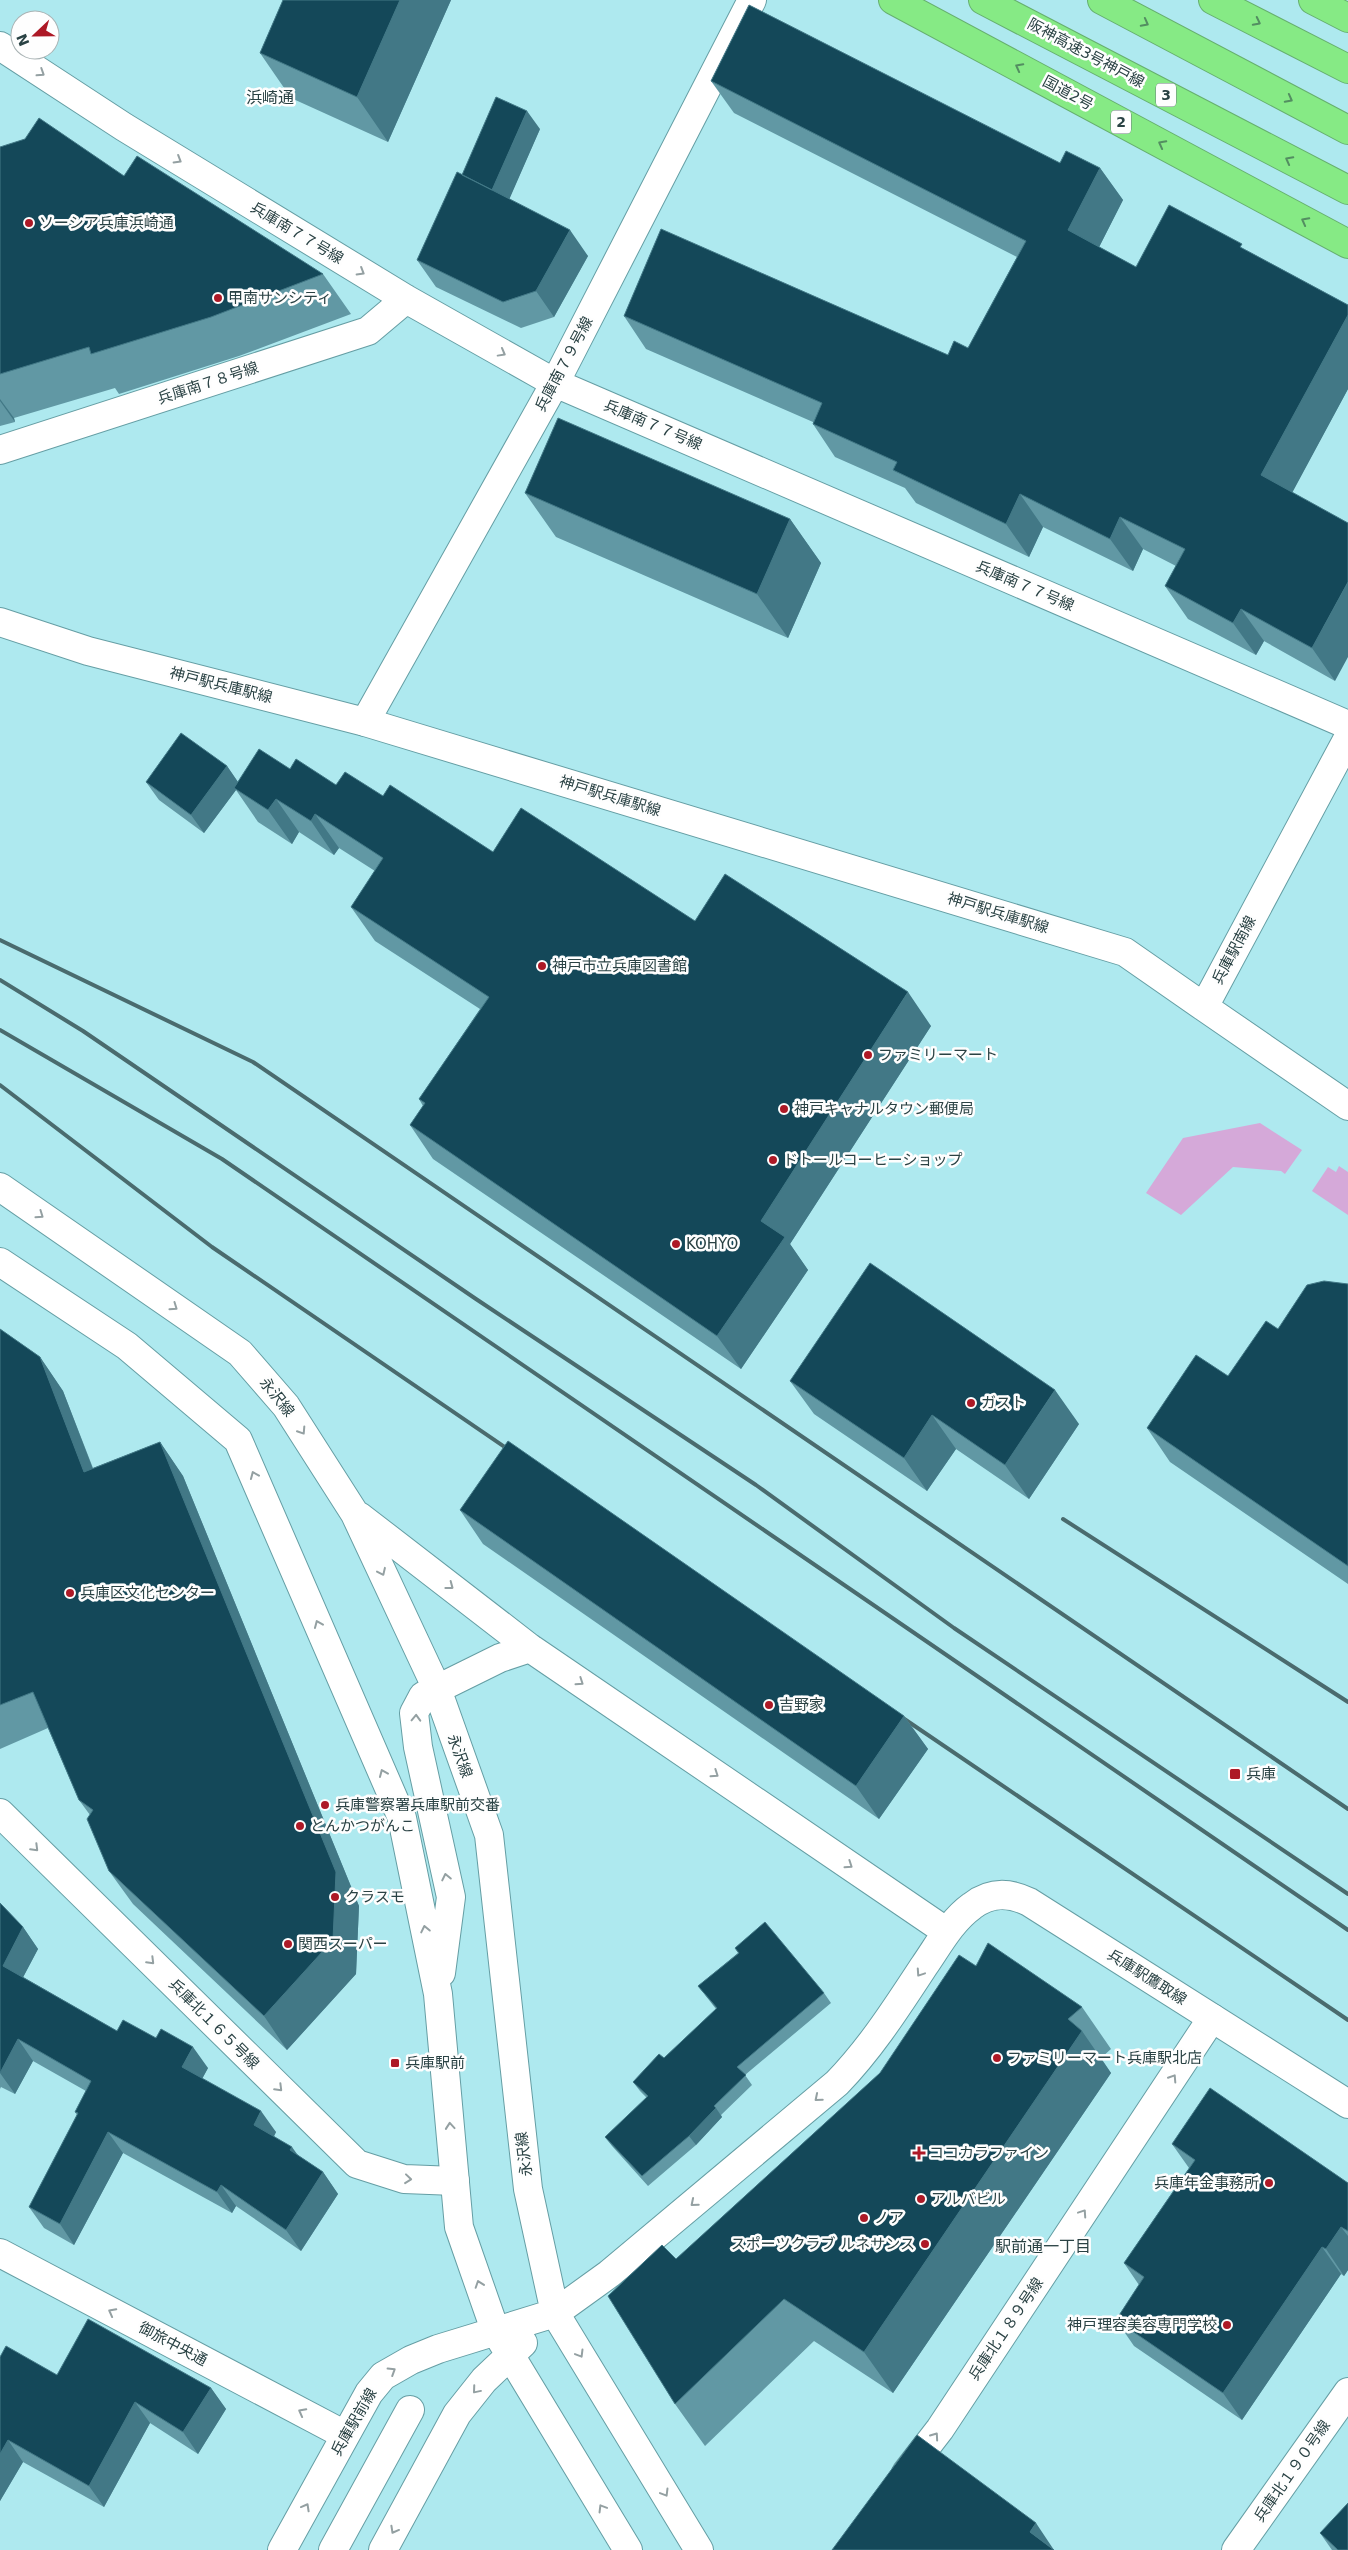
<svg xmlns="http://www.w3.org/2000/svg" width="1348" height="2550" viewBox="0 0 1348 2550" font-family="'DejaVu Sans','Noto Sans JP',sans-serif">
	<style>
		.water { fill: #d5a9d9 }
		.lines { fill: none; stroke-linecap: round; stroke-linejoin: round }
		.street-casing { stroke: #659ea4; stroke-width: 30 }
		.secondary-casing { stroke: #659ea4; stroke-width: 30 }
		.highway-casing { stroke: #66af6e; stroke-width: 30 }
		.street { stroke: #fff; stroke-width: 28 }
		.secondary { stroke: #fff; stroke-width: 28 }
		.highway { stroke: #86ea85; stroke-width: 28 }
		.rail { stroke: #4a6b6e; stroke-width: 4 }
		.wall { fill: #6198a4 }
		.shaded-wall { fill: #427886 }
		.building { fill: #144859; stroke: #427886 }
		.oneway { stroke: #538e61 }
		.oneway2 { stroke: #94a0a2 }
		.poi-dot { fill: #ad1926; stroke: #fefefe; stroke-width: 2 }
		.labels { text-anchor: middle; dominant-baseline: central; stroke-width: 5; stroke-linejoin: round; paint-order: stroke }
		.shield { fill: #fefefe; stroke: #6a7a7c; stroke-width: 1 }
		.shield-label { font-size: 14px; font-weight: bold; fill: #2a4244 }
		.street-label { font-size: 15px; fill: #2a4244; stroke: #fefefe }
		.poi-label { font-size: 15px; fill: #2a4244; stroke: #fefefe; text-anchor: start }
		.neighbourhood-label { font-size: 16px; fill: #2a4244; stroke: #fefefe }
	</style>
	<rect width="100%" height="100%" fill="#aee9ef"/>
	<path class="water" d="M 1260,1123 L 1302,1150 L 1285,1174 L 1281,1171 L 1233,1167 L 1181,1215 L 1146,1193 L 1183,1138 Z
		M 1339,1166 L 1348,1172 L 1348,1215 L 1312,1191 L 1328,1167 L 1336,1172 Z"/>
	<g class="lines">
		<g class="street-casing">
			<path id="street" d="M 0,46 L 124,127 L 406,299 L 555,383 L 1348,725
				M 0,450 L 368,331 L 406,299
				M 365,722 L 555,383 L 752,0
				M 0,1813 L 357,2164 L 404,2179 L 455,2181
				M 0,2253 L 345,2435
				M 906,2473 L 940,2429 L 1212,2018
				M 333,2550 L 410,2410"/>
		</g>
		<g class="secondary-casing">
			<path id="secondary" d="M 0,622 L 88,651 L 365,722 L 1125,952 L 1204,1007
				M 1348,738 L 1204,1007 L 1348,1106
				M 0,1187 L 240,1353 L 286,1406 L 355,1514 L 437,1689 L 489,1835 L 528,2189 L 555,2313 L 699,2550
				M 0,1262 L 127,1346 L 238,1440 L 402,1818 L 438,1994 L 459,2227 L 495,2330 L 628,2550
				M 359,1516 L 530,1648 L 947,1932
				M 441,1973 L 451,1897 L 418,1747 L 414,1713 L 423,1696 L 500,1658 L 530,1648
				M 282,2550 L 369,2393 L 383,2376 L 411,2360 L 438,2349 L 555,2313 L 609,2274 L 837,2083 C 871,2048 897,2007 924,1966 C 938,1946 951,1921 972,1906 C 990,1892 1009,1892 1029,1902 L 1348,2104
				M 383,2550 L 457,2414 L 484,2380 L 523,2343
				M 1236,2550 L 1348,2392"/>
		</g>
		<g class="highway-casing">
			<path id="highway" d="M 893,0 L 1348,244
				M 983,0 L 1348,190
				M 1102,0 L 1348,130
				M 1213,0 L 1348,69
				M 1313,0 L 1348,18"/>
		</g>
		<use href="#street" class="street"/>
		<use href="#secondary" class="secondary"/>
		<use href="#highway" class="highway"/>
		<path class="rail" d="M 0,940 L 253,1062 L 1348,1809
			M 0,980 L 83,1031 L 476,1299 L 756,1485 L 954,1628 L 1348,1894
			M 0,1030 L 222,1159 L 1348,1930
			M 0,1085 L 212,1247 L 515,1454
			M 1063,1519 L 1348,1702
			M 897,1714 L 1348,2020"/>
	</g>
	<path class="wall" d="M 283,0 L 451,0 L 388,142 L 291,98 L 260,53 Z
		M 711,81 L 1060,163 L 1100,168 L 1123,200 L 1099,247 L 1136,267 L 1246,250 L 1348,305 L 1348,389 L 1292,492 L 1335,681 L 1264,641 L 1256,655 L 1188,619 L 1165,586 L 1176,566 L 1143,549 L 1133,571 L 1043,527 L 1029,557 L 916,503 L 905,488 L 835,457 L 813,424 L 813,422 L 646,349 L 624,316 L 948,355 L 968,348 L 1017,257 L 734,113 Z
		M 540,129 L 509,199 L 588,256 L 554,317 L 521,328 L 436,287 L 417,260 L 462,175 Z
		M 0,147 L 124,176 L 323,274 L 351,314 L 239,356 L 119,394 L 115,388 L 14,418 L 15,422 L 0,426 Z
		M 525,493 L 790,519 L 821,563 L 788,638 L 556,537 Z
		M 227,766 L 238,782 L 290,769 L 336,785 L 383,796 L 493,852 L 695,921 L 931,1026 L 790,1244 L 808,1270 L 741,1369 L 433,1159 L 410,1125 L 423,1106 L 419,1099 L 480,1009 L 375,941 L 351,907 L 375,871 L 339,848 L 334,855 L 299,832 L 292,844 L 258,822 L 236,790 L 204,833 L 159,800 L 146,782 Z
		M 1348,1284 L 1348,1584 L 1170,1462 L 1147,1428 L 1228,1376 L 1278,1329 Z
		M 0,1329 L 40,1357 L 63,1391 L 93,1468 L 160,1442 L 183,1476 L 359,1906 L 356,1974 L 287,2050 L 133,1904 L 109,1871 L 90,1815 L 79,1800 L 48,1728 L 0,1749 Z
		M 790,1381 L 1079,1424 L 1029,1499 L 956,1449 L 927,1491 L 814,1414 Z
		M 460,1510 L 904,1716 L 928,1749 L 879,1819 L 483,1544 Z
		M 0,1903 L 23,1927 L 38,1949 L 23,1977 L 117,2031 L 208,2068 L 202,2079 L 276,2132 L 274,2136 L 299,2156 L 323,2172 L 338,2194 L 301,2251 L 236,2206 L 232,2213 L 123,2153 L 74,2245 L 44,2228 L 29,2207 L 77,2115 L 75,2112 L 86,2091 L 33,2061 L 15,2094 L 1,2087 L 0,2089 Z
		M 735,1948 L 824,1993 L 831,2003 L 745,2075 L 752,2085 L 721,2115 L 722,2117 L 696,2145 L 648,2186 L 612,2146 L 605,2137 L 647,2098 L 640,2091 L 633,2082 L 664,2058 L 716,2009 L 698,1986 L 738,1953 Z
		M 976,1966 L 1082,2007 L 1111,2049 L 1101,2058 L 1111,2073 L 893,2393 L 814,2341 L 705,2446 L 675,2404 L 676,2259 L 880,2073 Z
		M 1172,2144 L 1348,2183 L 1348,2270 L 1344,2276 L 1341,2274 L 1242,2420 L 1134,2346 L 1116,2320 L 1139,2285 L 1124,2263 L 1189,2168 Z
		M 0,2357 L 57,2375 L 211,2388 L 226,2409 L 198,2454 L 150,2423 L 104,2507 L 23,2462 L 0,2501 Z
		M 1320,2533 L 1348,2550 L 1332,2550 Z"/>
	<path class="shaded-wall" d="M 400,0 L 451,0 L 388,142 L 357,97 Z
		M 527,111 L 540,129 L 505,209 L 492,190 Z
		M 1100,168 L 1123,200 L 1091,263 L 1068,230 Z
		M 570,230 L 588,256 L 554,317 L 536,291 Z
		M 1348,315 L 1348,389 L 1284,508 L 1261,475 Z
		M 0,399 L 14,418 L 15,422 L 0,401 Z
		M 1020,494 L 1043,527 L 1029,557 L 1006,524 Z
		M 1120,517 L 1143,549 L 1133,571 L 1110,539 Z
		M 790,519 L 821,563 L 788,638 L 757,594 Z
		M 1348,582 L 1348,657 L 1335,681 L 1312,648 Z
		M 1241,609 L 1264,641 L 1256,655 L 1233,623 Z
		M 227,766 L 240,785 L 234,788 L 236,790 L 204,833 L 191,815 Z
		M 276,799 L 299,832 L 292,844 L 268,810 Z
		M 315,814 L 339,848 L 334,855 L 311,821 Z
		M 908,992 L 931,1026 L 790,1244 L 808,1270 L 741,1369 L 717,1336 L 761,1221 Z
		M 40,1357 L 63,1391 L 107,1506 L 84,1472 Z
		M 1055,1390 L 1079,1424 L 1029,1499 L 1005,1465 Z
		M 932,1415 L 956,1449 L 927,1491 L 904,1458 Z
		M 160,1442 L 183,1476 L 359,1906 L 356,1974 L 287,2050 L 264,2016 Z
		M 904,1716 L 928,1749 L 879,1819 L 856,1786 Z
		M 23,1927 L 38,1949 L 18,1987 L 3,1966 Z
		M 1082,2031 L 1111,2073 L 893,2393 L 864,2352 Z
		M 18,2039 L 33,2061 L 15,2094 L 0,2073 Z
		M 193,2047 L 208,2068 L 197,2088 L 182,2067 Z
		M 716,2108 L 722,2117 L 696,2145 L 689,2136 Z
		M 261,2111 L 276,2132 L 269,2146 L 254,2125 Z
		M 108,2132 L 123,2153 L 74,2245 L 60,2224 Z
		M 292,2147 L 307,2168 L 290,2150 Z
		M 323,2172 L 338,2194 L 301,2251 L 286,2230 Z
		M 221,2185 L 236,2206 L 232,2213 L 217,2192 Z
		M 1341,2227 L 1348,2236 L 1348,2270 L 1344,2276 L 1326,2249 Z
		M 1322,2247 L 1341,2274 L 1242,2420 L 1223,2393 Z
		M 211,2388 L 226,2409 L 198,2454 L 183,2432 Z
		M 135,2402 L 150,2423 L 104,2507 L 89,2486 Z
		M 8,2440 L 23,2462 L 0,2501 L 0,2454 Z
		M 1036,2523 L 1054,2550 L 1030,2532 Z"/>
	<path class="building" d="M 283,0 L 400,0 L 357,97 L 260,53 Z
		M 749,5 L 1060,163 L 1066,151 L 1100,168 L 1068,230 L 1136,267 L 1169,205 L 1242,244 L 1240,247 L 1348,305 L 1348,315 L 1261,475 L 1348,523 L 1348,582 L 1312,648 L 1241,609 L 1233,623 L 1165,586 L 1185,549 L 1120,517 L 1110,539 L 1020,494 L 1006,524 L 893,470 L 897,462 L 813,424 L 822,403 L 624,316 L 661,229 L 948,355 L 954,341 L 968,348 L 1026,241 L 711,81 Z
		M 496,97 L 527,111 L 492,190 L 462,175 Z
		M 39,118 L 124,176 L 137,156 L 323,274 L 211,317 L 91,354 L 89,347 L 0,374 L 0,147 L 25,139 Z
		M 457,172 L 570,230 L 536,291 L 503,302 L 417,260 Z
		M 558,418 L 790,519 L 757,594 L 525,493 Z
		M 181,733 L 227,766 L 191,815 L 146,782 Z
		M 259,749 L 290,769 L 296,759 L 336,785 L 345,772 L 383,796 L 390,785 L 493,852 L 521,808 L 695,921 L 725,874 L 908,992 L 761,1221 L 785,1237 L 717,1336 L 410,1125 L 425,1103 L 419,1099 L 489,997 L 351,907 L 383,858 L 315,814 L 311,821 L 276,799 L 268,810 L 234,788 Z
		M 870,1263 L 1055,1390 L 1005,1465 L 932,1415 L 904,1458 L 790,1381 Z
		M 1324,1281 L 1348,1284 L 1348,1566 L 1147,1428 L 1196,1355 L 1228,1376 L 1266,1321 L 1278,1329 L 1307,1285 Z
		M 0,1329 L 40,1357 L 84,1472 L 160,1442 L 336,1872 L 333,1940 L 264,2016 L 109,1871 L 87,1819 L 93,1810 L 79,1800 L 33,1692 L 0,1705 Z
		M 508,1441 L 904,1716 L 856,1786 L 460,1510 Z
		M 0,1903 L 23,1927 L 3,1966 L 117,2031 L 123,2020 L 156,2038 L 161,2029 L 193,2047 L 182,2067 L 261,2111 L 254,2125 L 292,2147 L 290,2150 L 323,2172 L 286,2230 L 221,2185 L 217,2192 L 108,2132 L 60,2224 L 29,2207 L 78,2113 L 75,2112 L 91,2081 L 18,2039 L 0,2073 Z
		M 765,1922 L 824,1993 L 737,2067 L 746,2075 L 714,2106 L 716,2108 L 689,2136 L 642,2176 L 605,2137 L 648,2096 L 633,2082 L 659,2054 L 664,2058 L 717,2008 L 698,1986 L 739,1953 L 735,1948 Z
		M 988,1943 L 1082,2007 L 1068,2019 L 1082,2031 L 864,2352 L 784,2299 L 675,2404 L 608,2296 L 662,2245 L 676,2259 L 880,2073 L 959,1955 L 976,1966 Z
		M 1210,2088 L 1348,2183 L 1348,2231 L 1341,2227 L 1326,2249 L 1322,2247 L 1223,2393 L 1116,2320 L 1144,2277 L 1124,2263 L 1195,2160 L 1172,2144 Z
		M 88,2319 L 211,2388 L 183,2432 L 135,2402 L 89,2486 L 8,2440 L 0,2454 L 0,2357 L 6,2346 L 57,2375 Z
		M 917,2435 L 1036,2523 L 1030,2532 L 1054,2550 L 832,2550 Z
		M 1348,2503 L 1348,2550 L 1338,2550 L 1320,2533 Z"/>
	<defs><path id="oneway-chevron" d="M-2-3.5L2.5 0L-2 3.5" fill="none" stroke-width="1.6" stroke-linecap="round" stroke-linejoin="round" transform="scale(1.25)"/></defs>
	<g class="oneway">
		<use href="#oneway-chevron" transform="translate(1257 22) rotate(27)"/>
		<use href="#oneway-chevron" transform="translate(1145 23) rotate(28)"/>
		<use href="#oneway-chevron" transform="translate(1019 67) rotate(-152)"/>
		<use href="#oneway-chevron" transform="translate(1289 99) rotate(28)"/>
		<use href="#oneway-chevron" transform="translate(1162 144) rotate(-152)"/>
		<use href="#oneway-chevron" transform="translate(1289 160) rotate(-152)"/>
		<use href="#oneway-chevron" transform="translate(1305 221) rotate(-152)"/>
	</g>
	<g class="oneway2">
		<use href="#oneway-chevron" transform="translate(41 73) rotate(33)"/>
		<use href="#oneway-chevron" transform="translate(178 160) rotate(31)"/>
		<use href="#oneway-chevron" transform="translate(361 272) rotate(31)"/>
		<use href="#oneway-chevron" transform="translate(502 353) rotate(29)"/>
		<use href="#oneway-chevron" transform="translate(40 1215) rotate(35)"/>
		<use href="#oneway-chevron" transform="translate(174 1307) rotate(35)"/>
		<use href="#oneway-chevron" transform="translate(302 1431) rotate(57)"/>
		<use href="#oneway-chevron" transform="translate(254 1475) rotate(-113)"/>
		<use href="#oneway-chevron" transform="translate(382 1572) rotate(65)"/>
		<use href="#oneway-chevron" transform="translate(450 1586) rotate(37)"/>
		<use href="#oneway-chevron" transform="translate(318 1624) rotate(-113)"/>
		<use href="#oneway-chevron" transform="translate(580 1682) rotate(34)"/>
		<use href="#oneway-chevron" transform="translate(416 1718) rotate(-88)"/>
		<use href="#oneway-chevron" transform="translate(383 1773) rotate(-113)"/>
		<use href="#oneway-chevron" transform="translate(715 1774) rotate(34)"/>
		<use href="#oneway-chevron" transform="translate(35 1848) rotate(45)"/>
		<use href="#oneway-chevron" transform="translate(849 1865) rotate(34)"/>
		<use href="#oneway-chevron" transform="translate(446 1877) rotate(-102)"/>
		<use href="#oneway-chevron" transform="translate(425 1929) rotate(-102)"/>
		<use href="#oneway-chevron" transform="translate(151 1961) rotate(45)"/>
		<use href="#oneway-chevron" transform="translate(920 1973) rotate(124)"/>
		<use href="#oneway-chevron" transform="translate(1173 2078) rotate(-57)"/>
		<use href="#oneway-chevron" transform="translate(279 2088) rotate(45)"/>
		<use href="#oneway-chevron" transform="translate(818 2098) rotate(140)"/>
		<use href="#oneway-chevron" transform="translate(450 2126) rotate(-95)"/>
		<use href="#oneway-chevron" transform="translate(408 2179) rotate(6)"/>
		<use href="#oneway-chevron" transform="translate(694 2203) rotate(140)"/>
		<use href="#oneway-chevron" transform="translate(1083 2213) rotate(-56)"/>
		<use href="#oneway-chevron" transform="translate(479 2284) rotate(-109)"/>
		<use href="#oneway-chevron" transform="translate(112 2312) rotate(-152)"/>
		<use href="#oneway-chevron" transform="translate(580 2354) rotate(59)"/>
		<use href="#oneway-chevron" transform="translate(392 2371) rotate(-32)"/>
		<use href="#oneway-chevron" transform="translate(476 2390) rotate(130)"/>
		<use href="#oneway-chevron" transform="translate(302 2412) rotate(-152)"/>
		<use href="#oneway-chevron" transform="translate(935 2436) rotate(-55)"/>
		<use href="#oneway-chevron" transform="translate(665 2493) rotate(59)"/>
		<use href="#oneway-chevron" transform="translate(306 2507) rotate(-61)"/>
		<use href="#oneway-chevron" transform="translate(602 2508) rotate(-121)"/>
		<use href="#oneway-chevron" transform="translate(394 2530) rotate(119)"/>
	</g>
	<g class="poi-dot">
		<circle cx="29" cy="223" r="5"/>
		<circle cx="218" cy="298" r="5"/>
		<circle cx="542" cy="966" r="5"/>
		<circle cx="868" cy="1055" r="5"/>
		<circle cx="784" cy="1109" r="5"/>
		<circle cx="773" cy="1160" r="5"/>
		<circle cx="676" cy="1244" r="5"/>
		<circle cx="971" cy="1403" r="5"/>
		<circle cx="70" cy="1593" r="5"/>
		<circle cx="769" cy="1705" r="5"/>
		<rect x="1229" y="1768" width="12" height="12" rx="2.5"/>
		<circle cx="325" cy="1805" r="5"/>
		<circle cx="300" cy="1826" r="5"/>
		<circle cx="335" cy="1897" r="5"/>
		<circle cx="288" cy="1944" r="5"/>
		<circle cx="997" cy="2058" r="5"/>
		<rect x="390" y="2058" width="10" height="10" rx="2.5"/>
		<path d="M916.5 2145.5h5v5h5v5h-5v5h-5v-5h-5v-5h5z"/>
		<circle cx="1269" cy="2183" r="5"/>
		<circle cx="921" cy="2199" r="5"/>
		<circle cx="864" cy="2218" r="5"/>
		<circle cx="925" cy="2244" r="5"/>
		<circle cx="1227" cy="2325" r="5"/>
	</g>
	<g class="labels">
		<g class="shield">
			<rect x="1156" y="83.5" width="20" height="23" rx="4"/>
			<rect x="1111" y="110.5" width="20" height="23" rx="4"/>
		</g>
		<g class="shield-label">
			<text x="1166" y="95">3</text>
			<text x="1121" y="122">2</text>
		</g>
		<g class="street-label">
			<text transform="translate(1086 53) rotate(28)">阪神高速3号神戸線</text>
			<text transform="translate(1068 93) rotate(28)">国道2号</text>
			<text transform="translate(297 233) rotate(31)">兵庫南７７号線</text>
			<text transform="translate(564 364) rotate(-62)">兵庫南７９号線</text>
			<text transform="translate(208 383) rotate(-18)">兵庫南７８号線</text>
			<text transform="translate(653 425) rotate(23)">兵庫南７７号線</text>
			<text transform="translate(1025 586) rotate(23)">兵庫南７７号線</text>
			<text transform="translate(221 685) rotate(14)">神戸駅兵庫駅線</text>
			<text transform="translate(610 796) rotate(17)">神戸駅兵庫駅線</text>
			<text transform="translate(998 913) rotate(17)">神戸駅兵庫駅線</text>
			<text transform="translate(1234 950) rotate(-62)">兵庫駅南線</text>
			<text transform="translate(277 1397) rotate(51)">永沢線</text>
			<text transform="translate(460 1756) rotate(70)">永沢線</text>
			<text transform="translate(1147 1977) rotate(32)">兵庫駅鷹取線</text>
			<text transform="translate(214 2024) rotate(45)">兵庫北１６５号線</text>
			<text transform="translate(524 2154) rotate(-97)">永沢線</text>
			<text transform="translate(1006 2329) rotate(-56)">兵庫北１８９号線</text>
			<text transform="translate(173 2344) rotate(28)">御旅中央通</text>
			<text transform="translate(354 2422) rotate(-60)">兵庫駅前線</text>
			<text transform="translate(1292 2471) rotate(-55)">兵庫北１９０号線</text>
		</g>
		<g class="poi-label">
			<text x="39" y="223">ソーシア兵庫浜崎通</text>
			<text x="228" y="298">甲南サンシティ</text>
			<text x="552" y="966">神戸市立兵庫図書館</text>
			<text x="878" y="1055">ファミリーマート</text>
			<text x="794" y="1109">神戸キャナルタウン郵便局</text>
			<text x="783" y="1160">ドトールコーヒーショップ</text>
			<text x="686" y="1244">KOHYO</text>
			<text x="981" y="1403">ガスト</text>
			<text x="80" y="1593">兵庫区文化センター</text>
			<text x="779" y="1705">吉野家</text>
			<text x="1246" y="1774">兵庫</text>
			<text x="335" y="1805">兵庫警察署兵庫駅前交番</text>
			<text x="310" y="1826">とんかつがんこ</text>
			<text x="345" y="1897">クラスモ</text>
			<text x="298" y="1944">関西スーパー</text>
			<text x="1007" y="2058">ファミリーマート兵庫駅北店</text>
			<text x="405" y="2063">兵庫駅前</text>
			<text x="929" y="2153">ココカラファイン</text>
			<text x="1259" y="2183" text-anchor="end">兵庫年金事務所</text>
			<text x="931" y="2199">アルバビル</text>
			<text x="874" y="2218">ノア</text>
			<text x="915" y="2244" text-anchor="end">スポーツクラブ ルネサンス</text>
			<text x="1217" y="2325" text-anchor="end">神戸理容美容専門学校</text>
		</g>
		<g class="neighbourhood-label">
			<text x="270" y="97">浜崎通</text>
			<text x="1043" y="2246">駅前通一丁目</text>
		</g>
	</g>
	<g transform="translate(35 35) rotate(248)"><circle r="24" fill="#fefefe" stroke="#a9b3b4"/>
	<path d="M0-4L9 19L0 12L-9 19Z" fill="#ad1926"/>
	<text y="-8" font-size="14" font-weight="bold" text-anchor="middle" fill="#2a4244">N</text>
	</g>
</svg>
